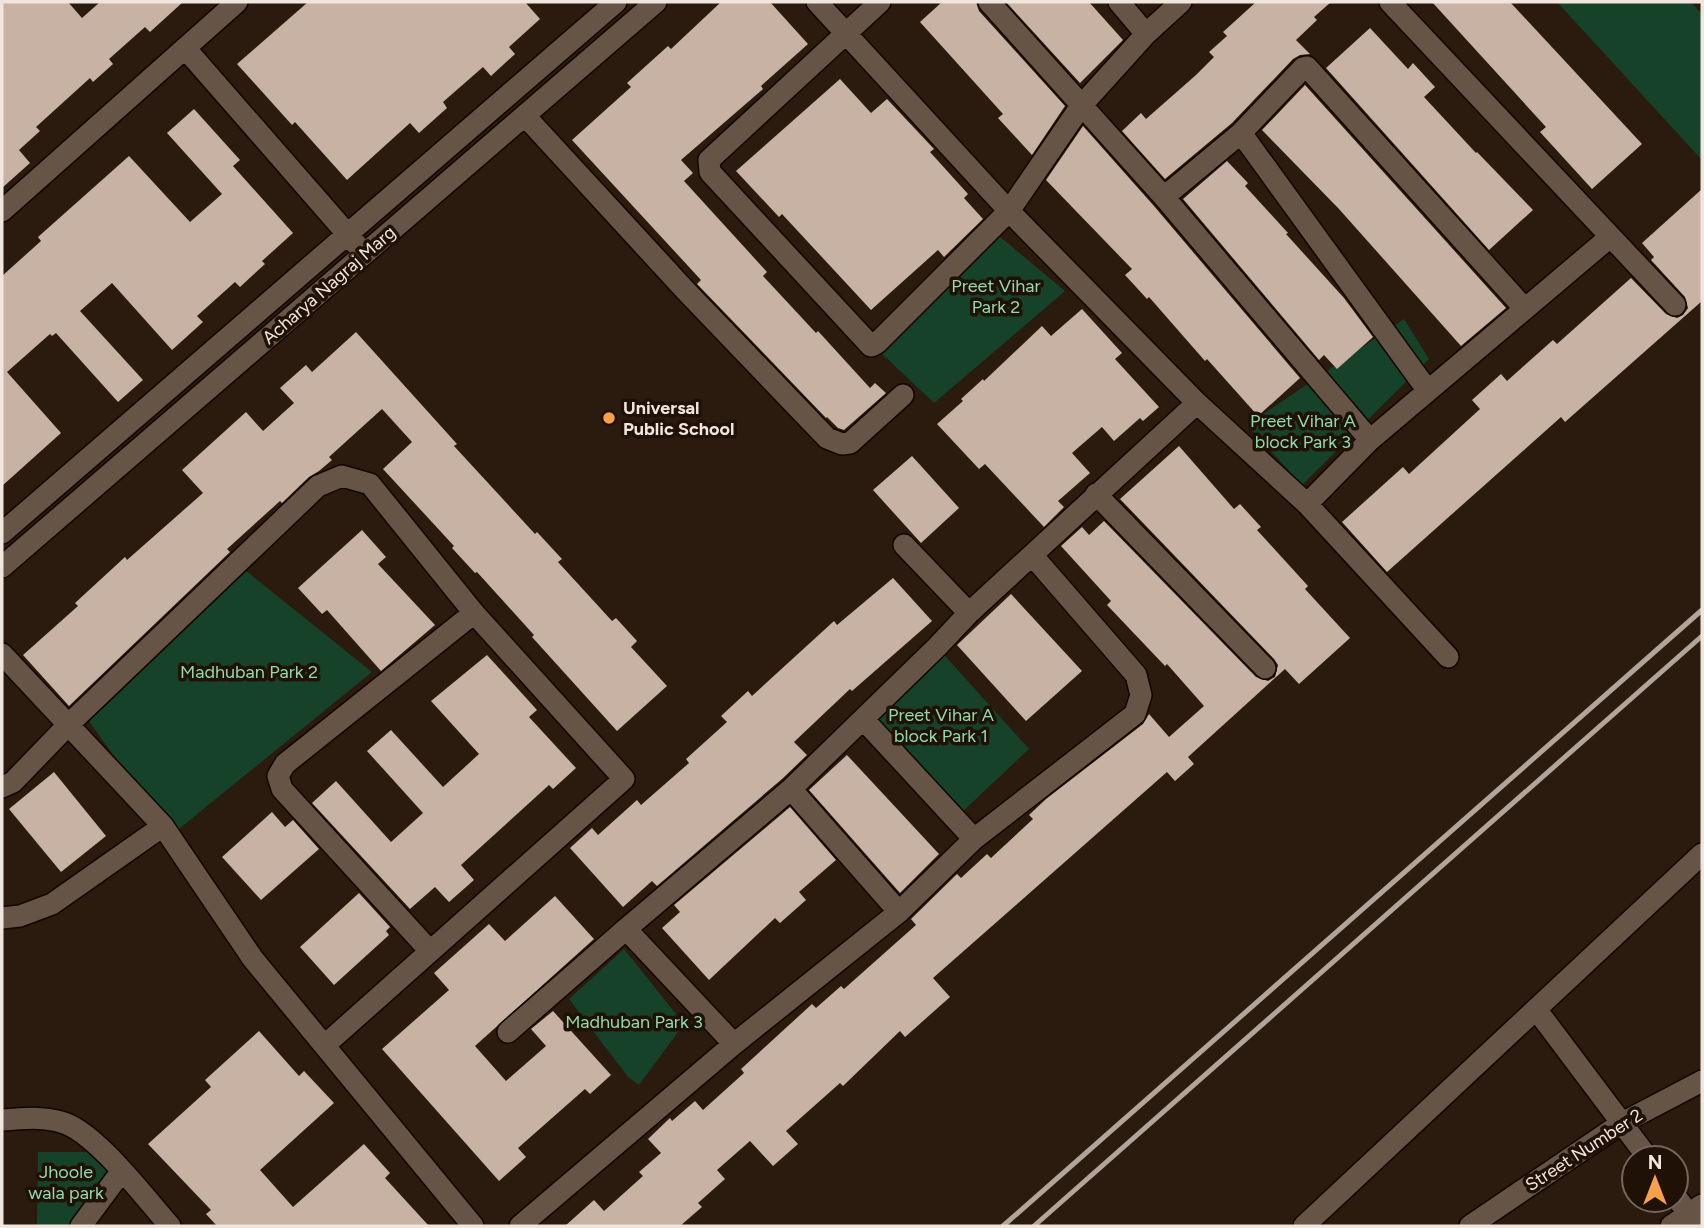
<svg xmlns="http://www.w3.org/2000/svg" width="1704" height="1228" viewBox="0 0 1704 1228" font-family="Figtree,sans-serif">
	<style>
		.green { fill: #154229 }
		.building { fill: #c7b2a3 }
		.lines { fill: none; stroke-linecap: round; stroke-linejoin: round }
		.minor-casing { stroke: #120500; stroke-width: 24 }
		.minor { stroke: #665446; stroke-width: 21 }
		.rail { stroke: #b1a59b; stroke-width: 5 }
		.poi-dot { fill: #f8a14a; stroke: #201106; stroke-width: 2.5 }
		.labels { text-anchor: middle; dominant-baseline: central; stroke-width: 7; stroke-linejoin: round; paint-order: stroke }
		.street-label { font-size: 18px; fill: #f1e6de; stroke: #201106 }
		.park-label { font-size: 18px; fill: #90daac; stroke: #201106 }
		.poi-label { font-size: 18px; font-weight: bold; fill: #f1e6de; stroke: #201106; text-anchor: start }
	</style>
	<rect width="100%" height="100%" fill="#2a1b0e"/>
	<path class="green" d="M 1557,2 L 1691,2 L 1702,14 L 1702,160 Z
		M 999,236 L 1065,291 L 934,403 L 881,353 Z
		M 1404,319 L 1429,359 L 1302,485 L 1247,425 Z
		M 245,570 L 372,672 L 174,833 L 131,780 L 86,717 Z
		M 937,647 L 1029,749 L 958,816 L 866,716 Z
		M 624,949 L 684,1024 L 639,1085 L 628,1077 L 569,999 Z
		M 38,1152 L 109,1152 L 106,1173 L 71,1226 L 37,1226 Z"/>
	<path class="building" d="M 2,2 L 68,2 L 82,18 L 100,2 L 183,2 L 150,32 L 145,27 L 109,59 L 113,64 L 93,82 L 90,78 L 36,127 L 40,131 L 19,150 L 30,163 L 2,188 Z
		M 308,2 L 525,2 L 540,19 L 509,47 L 515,54 L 491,76 L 483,67 L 443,102 L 447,108 L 419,133 L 410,123 L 347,180 L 295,122 L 292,125 L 237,64 Z
		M 721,2 L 770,2 L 808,44 L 761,86 L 763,89 L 681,160 L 693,173 L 684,181 L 767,272 L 763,276 L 816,333 L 818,331 L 870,388 L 875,383 L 886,393 L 844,430 L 838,428 L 827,417 L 826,418 L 697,284 L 701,280 L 572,140 L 631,87 L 627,83 L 668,46 L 671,49 Z
		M 942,2 L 976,2 L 979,11 L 1065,106 L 1032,155 L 998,118 L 1003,114 L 920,22 Z
		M 1006,2 L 1089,2 L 1123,40 L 1080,83 Z
		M 1256,2 L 1331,2 L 1314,17 L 1317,20 L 1296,40 L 1310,54 L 1300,55 L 1293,59 L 1232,123 L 1165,179 L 1122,131 L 1141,113 L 1146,119 L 1196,75 L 1214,57 L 1209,52 L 1227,36 L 1223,32 Z
		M 1432,2 L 1510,2 L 1642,144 L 1592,189 L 1540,132 L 1546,127 Z
		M 1370,28 L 1408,69 L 1413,63 L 1435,87 L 1424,97 L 1476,153 L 1477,152 L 1533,210 L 1489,250 L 1326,68 Z
		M 840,79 L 871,113 L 887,99 L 934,149 L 930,152 L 968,194 L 964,198 L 983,219 L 944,257 L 938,250 L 871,310 L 782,214 L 779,217 L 736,171 Z
		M 1305,85 L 1506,308 L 1461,346 L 1339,209 L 1262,130 Z
		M 194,109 L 240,160 L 233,166 L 293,233 L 262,261 L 265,264 L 240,287 L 235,282 L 197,316 L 203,322 L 172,350 L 112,283 L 80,311 L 143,380 L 118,402 L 56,333 L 52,336 L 50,334 L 7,372 L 61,433 L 2,486 L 2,276 L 41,241 L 38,237 L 129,156 L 190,222 L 222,194 L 167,133 Z
		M 1083,126 L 1154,206 L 1300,378 L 1258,416 L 1207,359 L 1205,361 L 1149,297 L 1147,299 L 1125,275 L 1132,269 L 1046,180 Z
		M 1227,161 L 1248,183 L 1245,186 L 1288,233 L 1286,234 L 1344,298 L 1373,337 L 1337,369 L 1324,355 L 1319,360 L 1183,199 Z
		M 1702,189 L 1702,301 L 1565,422 L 1561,417 L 1387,572 L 1342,522 L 1403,467 L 1409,474 L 1480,409 L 1472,400 L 1501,374 L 1507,381 L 1553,340 L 1557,344 L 1631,278 L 1666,314 L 1677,318 L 1683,315 L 1688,308 L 1685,297 L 1651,260 L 1654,257 L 1642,243 Z
		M 1082,309 L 1122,353 L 1115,359 L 1159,407 L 1143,421 L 1140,418 L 1114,441 L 1102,427 L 1072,453 L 1090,473 L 1058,501 L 1064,507 L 1044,527 L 985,464 L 979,469 L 937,424 L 963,401 L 961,399 L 983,379 L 984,381 L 1042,326 L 1051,336 Z
		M 356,332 L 457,444 L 454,446 L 535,534 L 537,532 L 562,559 L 558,562 L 612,621 L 616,618 L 637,641 L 631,647 L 667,686 L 617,731 L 532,637 L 534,635 L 477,572 L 475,573 L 452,548 L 454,546 L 383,469 L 412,442 L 382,409 L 329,457 L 332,460 L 319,471 L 309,477 L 282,503 L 280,501 L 227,549 L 230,552 L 69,706 L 23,655 L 78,606 L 75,603 L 125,557 L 127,560 L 203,493 L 182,470 L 246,412 L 263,431 L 294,403 L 280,388 L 306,365 L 312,372 Z
		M 1179,446 L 1234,509 L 1240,504 L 1261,527 L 1257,530 L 1308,586 L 1305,589 L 1350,638 L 1299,684 L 1285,669 L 1188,757 L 1194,764 L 1175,781 L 1167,772 L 933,978 L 950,997 L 905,1037 L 900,1031 L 843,1086 L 840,1083 L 786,1131 L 798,1144 L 773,1166 L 750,1141 L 717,1170 L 725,1179 L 698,1203 L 702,1207 L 680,1226 L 565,1226 L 594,1200 L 604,1211 L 643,1176 L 639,1172 L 661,1153 L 648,1139 L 670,1118 L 672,1121 L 695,1101 L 703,1110 L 744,1073 L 741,1069 L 812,1004 L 816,1008 L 841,986 L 844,989 L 916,925 L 911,919 L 957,874 L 961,878 L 987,854 L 991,858 L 1033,819 L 1029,815 L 1046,799 L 1143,724 L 1149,714 L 1169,737 L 1204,706 L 1167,664 L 1165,666 L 1107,605 L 1111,601 L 1061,546 L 1082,527 L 1089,535 L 1104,521 L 1256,677 L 1268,681 L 1275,677 L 1278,665 L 1274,659 L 1120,499 Z
		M 912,456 L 959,508 L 921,543 L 873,490 Z
		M 362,530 L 386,557 L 378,564 L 435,625 L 381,671 L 327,610 L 322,614 L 298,588 Z
		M 893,578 L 932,621 L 852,691 L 850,689 L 794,742 L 807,755 L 782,779 L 657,886 L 652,881 L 623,907 L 570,848 L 592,828 L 598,835 L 637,800 L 641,805 L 689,763 L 686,759 L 727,722 L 721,716 L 748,691 L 752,696 L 834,621 L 837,625 Z
		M 1011,594 L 1082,671 L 1026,721 L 957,645 Z
		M 487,655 L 537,710 L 529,717 L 576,768 L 553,789 L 549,785 L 461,865 L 474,880 L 449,902 L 435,887 L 410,909 L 312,803 L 336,781 L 391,842 L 423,813 L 367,751 L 391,730 L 443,787 L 479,754 L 431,701 Z
		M 847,755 L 939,854 L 900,893 L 809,790 Z
		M 54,772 L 106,836 L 61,872 L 9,809 Z
		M 790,807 L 836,860 L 799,892 L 806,900 L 780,923 L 775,918 L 709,980 L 662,928 L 680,912 L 674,905 Z
		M 272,812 L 285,827 L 293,820 L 319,849 L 261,900 L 222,857 Z
		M 359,893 L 390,927 L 386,931 L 389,935 L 334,985 L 300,947 Z
		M 555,896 L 594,939 L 475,1046 L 506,1081 L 546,1046 L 531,1029 L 553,1011 L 611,1075 L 590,1094 L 585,1089 L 518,1148 L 526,1157 L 499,1181 L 382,1049 L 449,990 L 434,973 L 489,924 L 505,941 Z
		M 259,1031 L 299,1076 L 304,1071 L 334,1103 L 260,1170 L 293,1207 L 364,1144 L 390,1173 L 385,1178 L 429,1226 L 217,1226 L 206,1214 L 211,1210 L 148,1144 L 211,1087 L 205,1080 Z"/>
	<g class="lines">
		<g class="minor-casing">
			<path id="minor" d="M 817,2 L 1009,211 L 1197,403 L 1307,504 L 1448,657
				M 880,2 L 709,160 L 710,172 L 871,346 L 877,343 L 1009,211 L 1081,106 L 1146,34 L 1181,2
				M 989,2 L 1164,197 L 1370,440
				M 1119,2 L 1146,34
				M 1390,2 L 1675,305
				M 185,48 L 356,244
				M 526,117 L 685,290 L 827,438 L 842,444 L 850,443 L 903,395
				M 1241,133 L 1428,391
				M 1164,197 L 1241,133 L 1303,68 L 1307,67 L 1525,309
				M 2,211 L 237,2
				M 1096,494 L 1265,668
				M 1307,504 L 1370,440 L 1610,237
				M 2,533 L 616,2
				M 904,545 L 969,613
				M 2,567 L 656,2
				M 2,654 L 163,826 L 253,959 L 473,1226
				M 863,719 L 974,839
				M 2,787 L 13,782 L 67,726 L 318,486 L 342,476 L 370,484 L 474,613 L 624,779 L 325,1045
				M 899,912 L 791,789 L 937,647 L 969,613 L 1197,403
				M 2,918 L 20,916 L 52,904 L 163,826
				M 430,951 L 282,789 L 278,776 L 285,764 L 474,613
				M 1536,1009 L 1648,1158
				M 508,1032 L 626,929
				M 734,1044 L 626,929 L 791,789
				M 2,1120 C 22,1119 42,1116 61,1122 C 94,1130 146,1199 170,1226
				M 1676,1197 L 1698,1226
				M 81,1226 L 121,1172
				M 520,1226 L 734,1044 L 899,912 L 974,839 L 1135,714 L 1141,695 L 1136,675 L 1032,555
				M 1304,1226 L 1702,854
				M 1470,1226 L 1622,1123 L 1702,1081
				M 1671,1226 L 1702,1205"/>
		</g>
		<use href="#minor" class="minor"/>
		<path class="rail" d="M 1003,1226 L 1702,610
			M 1034,1226 L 1702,636"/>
	</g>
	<circle class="poi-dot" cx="609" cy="418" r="7"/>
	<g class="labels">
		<g class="street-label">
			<text transform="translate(329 285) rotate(-41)">Acharya Nagraj Marg</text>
			<text transform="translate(1584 1150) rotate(-33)">Street Number 2</text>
		</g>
		<g class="park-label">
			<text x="996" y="286">Preet Vihar<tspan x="996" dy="21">Park 2</tspan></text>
			<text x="1303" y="421">Preet Vihar A<tspan x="1303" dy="21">block Park 3</tspan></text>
			<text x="249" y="672">Madhuban Park 2</text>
			<text x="941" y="715">Preet Vihar A<tspan x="941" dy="21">block Park 1</tspan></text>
			<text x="634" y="1022">Madhuban Park 3</text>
			<text x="66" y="1172">Jhoole<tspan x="66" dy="21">wala park</tspan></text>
		</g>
		<g class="poi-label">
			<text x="623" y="408">Universal<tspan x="623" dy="21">Public School</tspan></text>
		</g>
	</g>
	<rect width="1704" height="1228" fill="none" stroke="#f1e6de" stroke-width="7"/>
	<g transform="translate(1655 1179)"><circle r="33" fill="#201106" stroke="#74665c" stroke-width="2"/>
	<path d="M0-5L12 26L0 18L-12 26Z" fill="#f8a14a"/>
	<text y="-10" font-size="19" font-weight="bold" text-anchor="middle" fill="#f1e6de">N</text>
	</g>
</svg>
